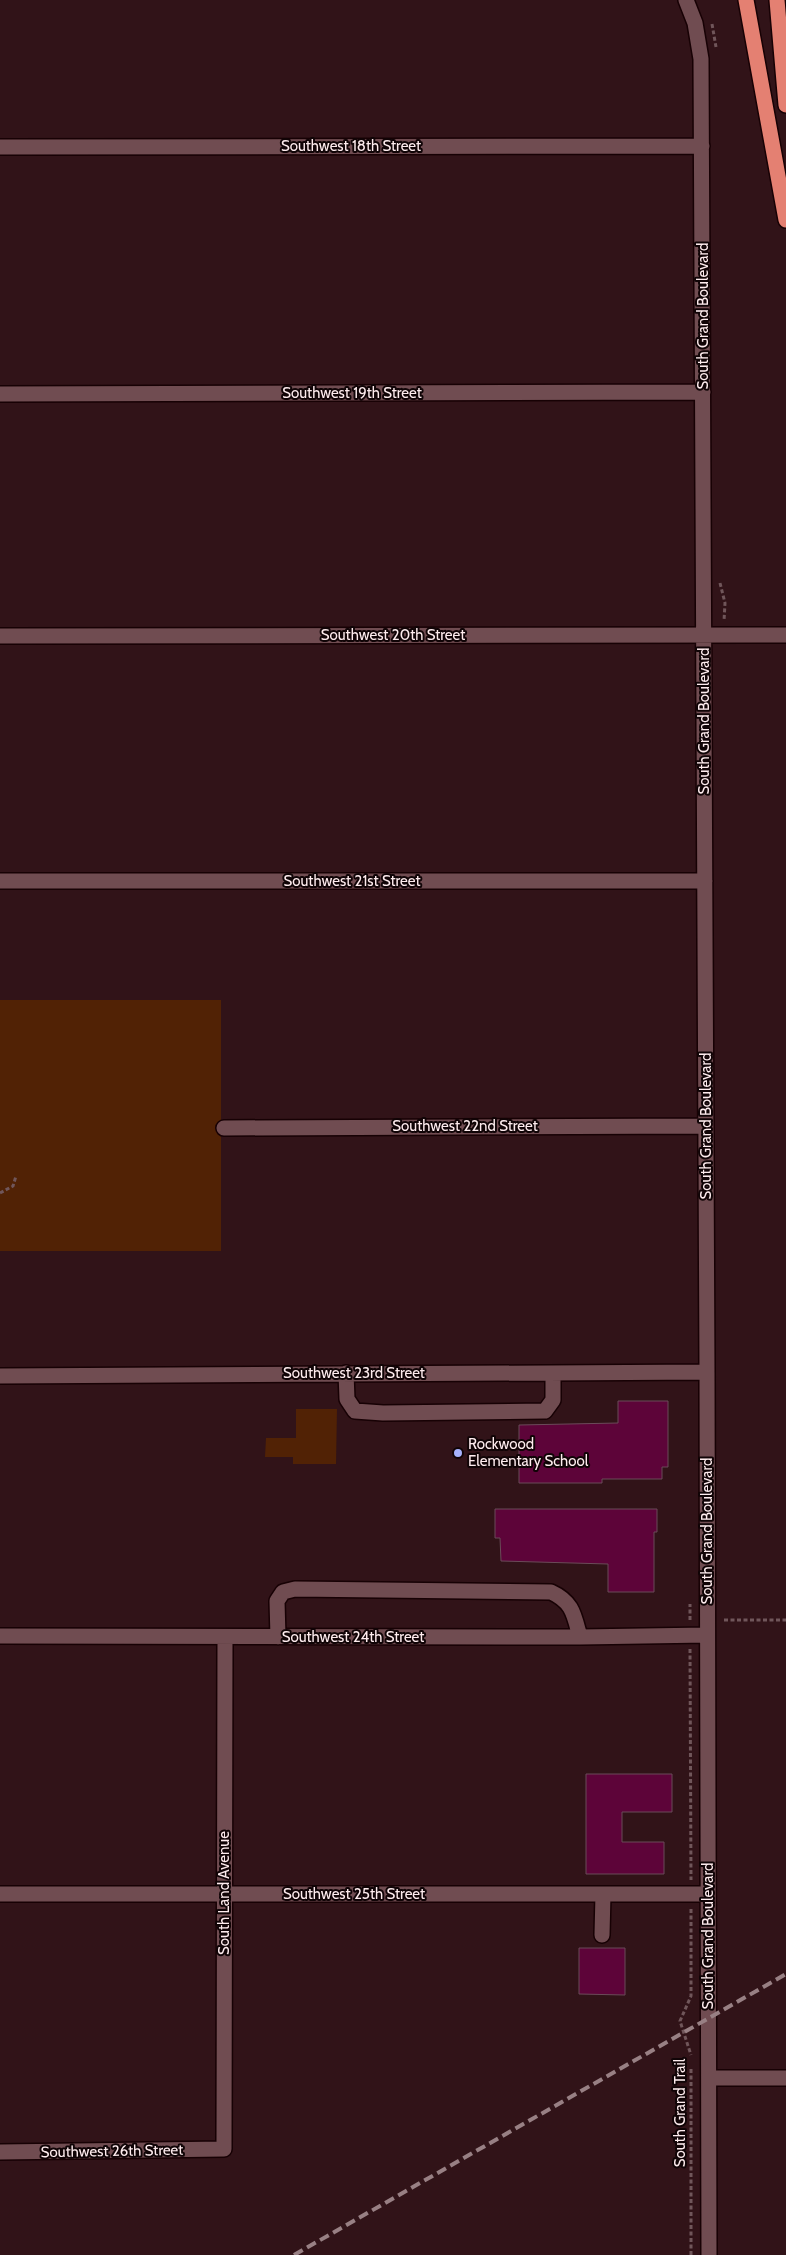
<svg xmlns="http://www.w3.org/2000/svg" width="786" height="2255" viewBox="0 0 786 2255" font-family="Cabin,sans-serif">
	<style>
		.green { fill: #512205 }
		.building { fill: #5d0439; stroke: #6b4b59 }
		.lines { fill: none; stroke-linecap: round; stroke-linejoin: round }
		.minor-casing { stroke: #170104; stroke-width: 18 }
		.highway-casing { stroke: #170104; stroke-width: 18 }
		.path { stroke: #70565a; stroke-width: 3; stroke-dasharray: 4 2.5; stroke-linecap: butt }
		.minor { stroke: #704c51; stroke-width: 15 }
		.highway { stroke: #e48072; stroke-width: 15 }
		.rail { stroke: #988084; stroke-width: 4; stroke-dasharray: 10 5; stroke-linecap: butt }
		.poi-dot { fill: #a6b1fc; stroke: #100406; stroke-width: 2 }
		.labels { text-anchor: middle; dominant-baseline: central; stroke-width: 4; stroke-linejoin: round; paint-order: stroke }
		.street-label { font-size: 15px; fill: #feecee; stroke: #100406 }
		.poi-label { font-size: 15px; fill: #feecee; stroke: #100406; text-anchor: start }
	</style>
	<rect width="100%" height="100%" fill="#311318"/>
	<path class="green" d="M 0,1000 L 221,1000 L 221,1251 L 0,1251 Z
		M 296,1409 L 337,1409 L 336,1464 L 293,1464 L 293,1457 L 265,1457 L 266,1438 L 296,1438 Z"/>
	<path class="building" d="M 618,1401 L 668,1401 L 668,1467 L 662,1467 L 662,1479 L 602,1479 L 602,1483 L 519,1483 L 519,1425 L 618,1423 Z
		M 495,1509 L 657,1509 L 657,1532 L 654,1532 L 654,1592 L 608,1592 L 608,1564 L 501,1561 L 500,1538 L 495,1538 Z
		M 586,1774 L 672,1774 L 672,1812 L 622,1812 L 622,1842 L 664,1842 L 664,1874 L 586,1874 Z
		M 579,1948 L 625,1948 L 625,1995 L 579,1994 Z"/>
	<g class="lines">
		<g class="minor-casing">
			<path id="minor" d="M 686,0 L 695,23 L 701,59 L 707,1372 L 709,2255
				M 0,147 L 702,146
				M 0,394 L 703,392
				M 0,636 L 786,635
				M 0,881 L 705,881
				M 224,1128 L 706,1126
				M 346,1373 L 347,1399 L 355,1411 L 383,1413 L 545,1411 L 553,1400 L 553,1373
				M 0,1376 L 707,1372
				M 0,1636 L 580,1637 L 707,1635
				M 278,1637 L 277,1601 L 283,1592 L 295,1589 L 551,1592 C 573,1602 574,1615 580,1637
				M 0,1894 L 708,1894
				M 602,1935 L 603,1894
				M 709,2078 L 786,2078
				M 0,2152 L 224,2149 L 225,1637"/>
		</g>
		<g class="highway-casing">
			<path id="highway" d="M 746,0 L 786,220
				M 777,0 L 786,105"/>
		</g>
		<path class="path" d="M 712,24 L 716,47
			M 720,583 L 725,603 L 724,621
			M 0,1193 L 13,1186 L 16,1176
			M 690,1620 L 690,1604
			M 724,1620 L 786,1620
			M 690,1649 L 691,1880
			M 691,1909 L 691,1996 L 680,2021 L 691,2055
			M 691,2255 L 691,2067"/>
		<use href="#minor" class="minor"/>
		<use href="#highway" class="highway"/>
		<path class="rail" d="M 294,2255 L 786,1974"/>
	</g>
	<circle class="poi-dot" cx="458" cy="1453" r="5"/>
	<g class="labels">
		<g class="street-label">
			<text x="351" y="146">Southwest 18th Street</text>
			<text transform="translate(703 316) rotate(-90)">South Grand Boulevard</text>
			<text x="352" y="393">Southwest 19th Street</text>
			<text x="393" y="635">Southwest 20th Street</text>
			<text transform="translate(704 721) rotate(-90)">South Grand Boulevard</text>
			<text x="352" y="881">Southwest 21st Street</text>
			<text x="465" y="1126">Southwest 22nd Street</text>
			<text transform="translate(706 1126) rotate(-90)">South Grand Boulevard</text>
			<text x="354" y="1373">Southwest 23rd Street</text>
			<text transform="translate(707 1531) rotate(-90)">South Grand Boulevard</text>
			<text x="353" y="1637">Southwest 24th Street</text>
			<text transform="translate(224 1893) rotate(-90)">South Land Avenue</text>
			<text x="354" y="1894">Southwest 25th Street</text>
			<text transform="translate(708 1936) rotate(-90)">South Grand Boulevard</text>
			<text transform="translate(680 2113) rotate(-90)">South Grand Trail</text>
			<text transform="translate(112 2151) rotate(-1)">Southwest 26th Street</text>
		</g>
		<g class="poi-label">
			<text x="468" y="1444">Rockwood<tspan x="468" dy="17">Elementary School</tspan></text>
		</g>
	</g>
</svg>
